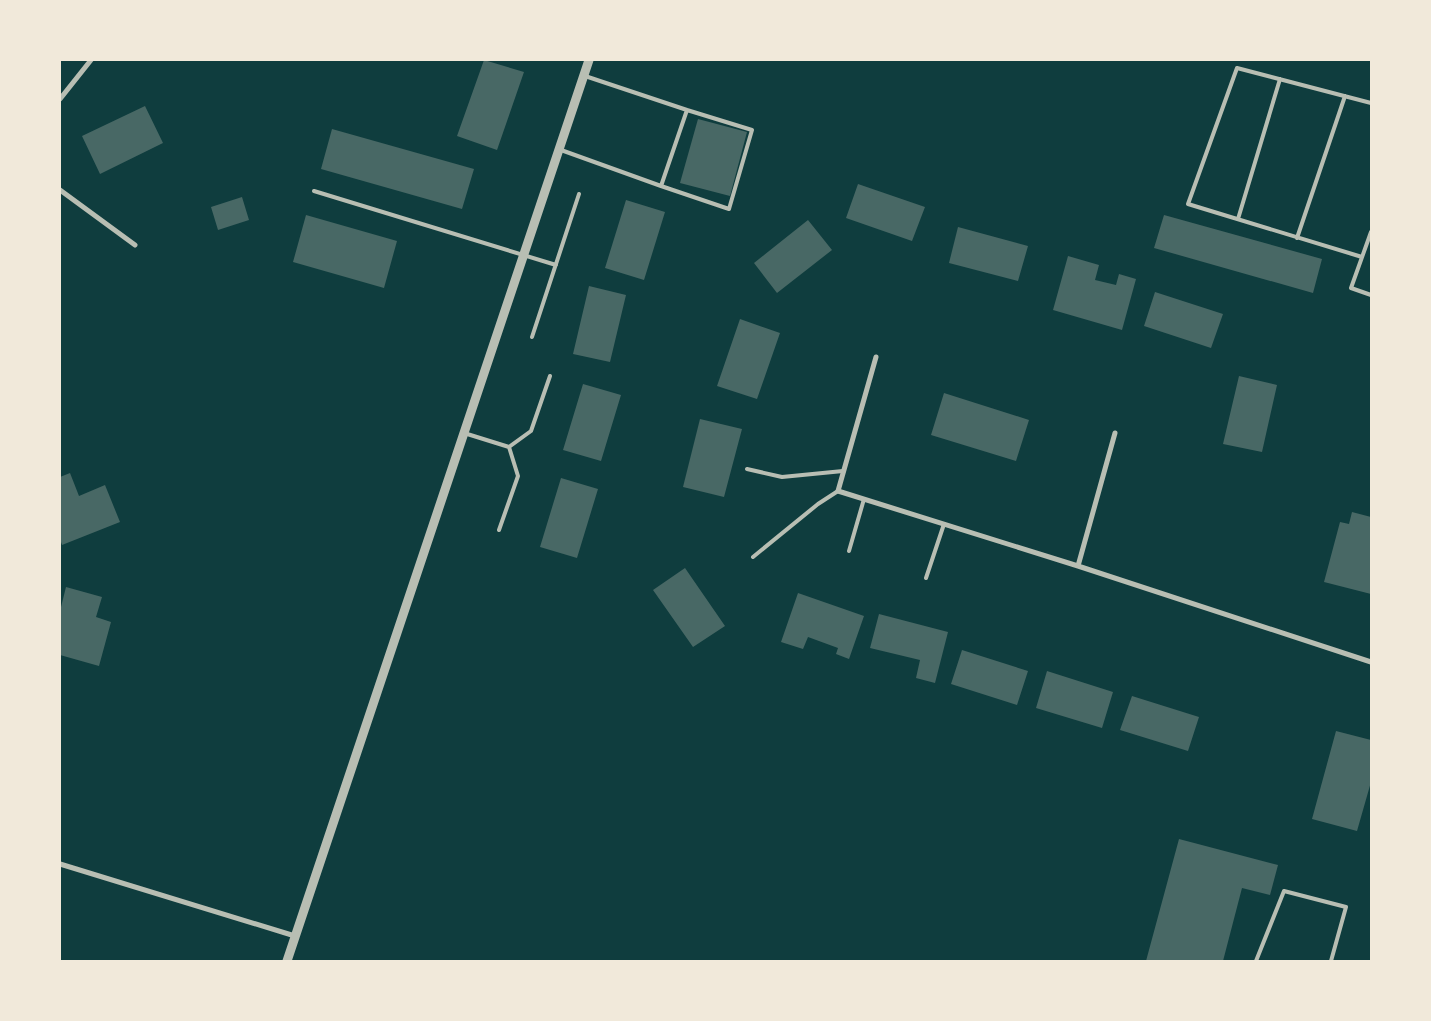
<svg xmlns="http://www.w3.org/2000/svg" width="1431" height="1021" viewBox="0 0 1431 1021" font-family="'Alegreya Sans',sans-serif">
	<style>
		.building { fill: #486865 }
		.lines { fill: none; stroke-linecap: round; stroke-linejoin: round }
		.service { stroke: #b8beb3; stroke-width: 4 }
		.minor { stroke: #b8beb3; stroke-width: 5 }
		.tertiary { stroke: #b8beb3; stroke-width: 9 }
	</style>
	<rect width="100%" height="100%" fill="#0f3d3e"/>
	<path class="building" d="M 484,60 L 524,72 L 497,150 L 457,136 Z
		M 145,106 L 163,143 L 100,174 L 82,136 Z
		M 698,119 L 747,132 L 730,196 L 680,183 Z
		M 332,129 L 474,169 L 462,209 L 321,169 Z
		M 858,184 L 925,207 L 912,241 L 846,218 Z
		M 242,197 L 249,220 L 218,230 L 211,207 Z
		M 626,200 L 665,212 L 644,280 L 605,268 Z
		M 306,215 L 397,241 L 384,288 L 293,262 Z
		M 1164,215 L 1322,259 L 1313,293 L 1154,248 Z
		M 808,220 L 832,250 L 777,293 L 754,263 Z
		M 958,227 L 1028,246 L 1018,281 L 949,263 Z
		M 1068,256 L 1099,265 L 1095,280 L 1116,285 L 1119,274 L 1136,279 L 1122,330 L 1053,310 Z
		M 589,286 L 626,295 L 610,362 L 573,354 Z
		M 1155,292 L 1223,314 L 1211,348 L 1144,326 Z
		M 740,319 L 780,333 L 757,399 L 717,386 Z
		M 1239,376 L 1277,385 L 1262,452 L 1223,444 Z
		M 583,384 L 621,395 L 601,461 L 563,450 Z
		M 944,393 L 1029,420 L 1016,461 L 931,435 Z
		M 700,419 L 742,429 L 724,497 L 683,487 Z
		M 70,473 L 79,496 L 105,485 L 120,522 L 62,545 L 60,539 L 60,477 Z
		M 561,478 L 598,489 L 577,558 L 540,547 Z
		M 1352,512 L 1371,517 L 1371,594 L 1324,582 L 1340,522 L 1349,524 Z
		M 685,568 L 725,626 L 693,647 L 653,590 Z
		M 66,587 L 102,597 L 96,617 L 111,622 L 99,666 L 60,655 L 60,611 Z
		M 798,593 L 864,616 L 849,659 L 836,654 L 838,648 L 808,637 L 803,649 L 781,642 Z
		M 879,614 L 948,632 L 935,683 L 916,678 L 920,660 L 870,648 Z
		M 962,650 L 1028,671 L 1017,705 L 951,684 Z
		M 1047,671 L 1113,692 L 1102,728 L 1036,708 Z
		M 1132,696 L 1199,717 L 1188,751 L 1120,730 Z
		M 1336,731 L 1371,740 L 1371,782 L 1357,831 L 1312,819 Z
		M 1179,839 L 1278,865 L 1270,895 L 1242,888 L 1223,961 L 1146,961 Z"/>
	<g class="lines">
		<path class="service" d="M 561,150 L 661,186 L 687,110 L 585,76
			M 661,186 L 729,209 L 752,130 L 687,110
			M 314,191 L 556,265
			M 1238,219 L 1280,79
			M 1371,232 L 1351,288 L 1371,295
			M 1297,238 L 1345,96
			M 1362,257 L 1188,204 L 1237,68 L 1371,103
			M 532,337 L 579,194
			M 464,433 L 509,447 L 531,431 L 550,376
			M 747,469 L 782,477 L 843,471
			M 499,530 L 518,476 L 509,447
			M 849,551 L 864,499
			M 753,557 L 818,504 L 838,491
			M 926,578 L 944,524
			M 1256,961 L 1284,891 L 1346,907 L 1331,961"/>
		<path class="minor" d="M 60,99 L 91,60
			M 60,190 L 135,245
			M 876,357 L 838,491 L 1078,566 L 1371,662
			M 1078,566 L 1115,433
			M 60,864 L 295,936"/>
		<path class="tertiary" d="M 287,961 L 589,60"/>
	</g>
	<rect width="1431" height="1021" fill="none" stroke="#f1e9da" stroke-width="122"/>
</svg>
